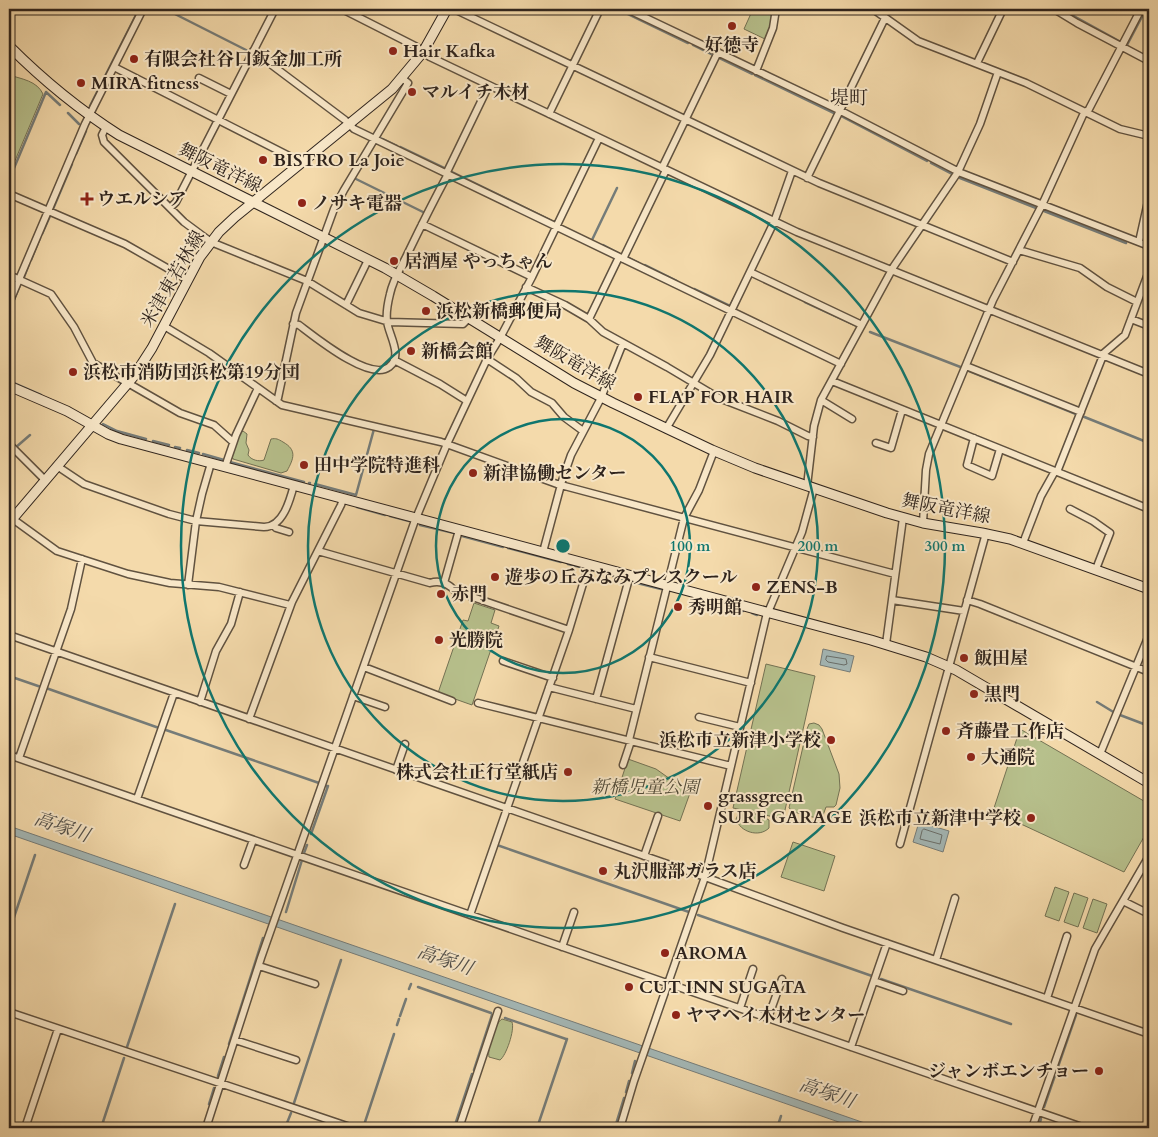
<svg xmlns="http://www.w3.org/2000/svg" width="1158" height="1137" viewBox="0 0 1158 1137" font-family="Cardo,'Noto Serif JP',serif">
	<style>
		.green { fill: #b7c08c; stroke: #737254 }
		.water { fill: #a3b7b6; stroke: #757c79 }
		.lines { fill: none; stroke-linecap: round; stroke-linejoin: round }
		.shore { stroke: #696e6a; stroke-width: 1 }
		.stream { stroke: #757c79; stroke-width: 2.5 }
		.street-casing { stroke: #605240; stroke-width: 9 }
		.secondary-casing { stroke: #2f241d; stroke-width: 11 }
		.street { stroke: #f8e7c8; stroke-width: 6 }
		.secondary { stroke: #f8e7c8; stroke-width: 9 }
		.ring { fill: none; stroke: #0f766e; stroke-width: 2.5 }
		.poi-dot { fill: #8f2418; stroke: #f8e7c8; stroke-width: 2 }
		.labels { text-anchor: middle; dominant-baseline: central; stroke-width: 4; stroke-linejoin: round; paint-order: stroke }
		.poi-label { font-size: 18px; font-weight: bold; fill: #2f241d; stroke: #f8e7c8; text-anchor: start }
		.street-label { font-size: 18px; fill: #2f241d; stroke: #f8e7c8 }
		.park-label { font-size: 18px; font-style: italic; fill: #514b39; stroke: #f8e7c8 }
		.neighbourhood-label { font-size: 19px; fill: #2f241d; stroke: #f8e7c8 }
		.water-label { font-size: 19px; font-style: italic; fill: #52504b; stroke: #f8e7c8 }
		.centre { fill: #0f766e; stroke: #f8e7c8; stroke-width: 2.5 }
		.ring-label { font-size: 15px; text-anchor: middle; font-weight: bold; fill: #0f766e; stroke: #f8e7c8; stroke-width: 4; stroke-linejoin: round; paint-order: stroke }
	</style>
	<rect width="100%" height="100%" fill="#f4daab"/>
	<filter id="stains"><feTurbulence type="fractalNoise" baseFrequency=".004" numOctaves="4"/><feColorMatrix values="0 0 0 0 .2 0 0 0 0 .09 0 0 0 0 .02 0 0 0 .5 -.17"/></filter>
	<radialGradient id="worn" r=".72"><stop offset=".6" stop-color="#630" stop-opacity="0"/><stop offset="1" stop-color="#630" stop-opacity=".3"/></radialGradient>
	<path class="green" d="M 753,9 L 773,9 L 772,21 L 765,39 L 744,29 Z
		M 9,75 C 22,79 37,81 43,94 L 9,175 Z
		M 243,431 L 247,434 L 246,443 L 249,450 L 248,455 C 251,460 259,462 264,460 L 271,439 C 276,438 278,439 283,442 C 297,450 294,458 287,471 L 281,473 L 233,459 L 232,456 L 239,434 Z
		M 474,603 L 495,610 L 491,623 L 499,626 L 472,705 L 438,693 L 463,620 L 468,621 Z
		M 766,664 L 815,676 L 783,819 L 733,808 Z
		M 814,723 L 819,725 L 822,729 L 839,774 L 840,788 L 836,805 L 834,807 L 826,807 L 822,818 L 820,819 L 794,812 L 789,808 L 807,729 L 809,724 Z
		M 1020,729 L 1149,804 L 1149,828 L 1124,872 L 993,811 Z
		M 628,759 L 656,769 L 690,793 L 680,821 L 615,799 Z
		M 743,812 L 760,815 L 769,820 L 769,828 C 759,838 740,832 736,819 L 739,813 Z
		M 793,842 L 835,856 L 824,891 L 781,877 Z
		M 1055,887 L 1069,892 L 1059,921 L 1045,916 Z
		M 1074,893 L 1088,898 L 1078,927 L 1064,922 Z
		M 1093,899 L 1107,904 L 1097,933 L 1083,928 Z
		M 502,1019 L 512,1022 C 515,1030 506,1056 500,1060 L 489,1057 C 487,1049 495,1023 502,1019 Z"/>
	<path class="water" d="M 823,649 L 854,656 L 850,672 L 820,665 Z
		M 919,822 L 949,831 L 943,852 L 913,842 Z
		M 9,826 L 879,1128 L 856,1128 L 9,834 Z"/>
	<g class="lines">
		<path class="shore" d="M 827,656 L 846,659 L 847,664 L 844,665 L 828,662 L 826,660 Z
			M 924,829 L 942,835 L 940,844 L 920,839 L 922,831 Z"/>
		<path class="stream" d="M 165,9 L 250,52
			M 617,9 L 623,12
			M 1061,9 L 1119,41
			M 626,13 L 688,43
			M 693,45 L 713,55
			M 1127,45 L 1146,9
			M 719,58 L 752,74
			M 755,75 L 834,113
			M 90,106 L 139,9
			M 68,113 L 79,124
			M 841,116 L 927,161
			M 380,138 L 397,146
			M 400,147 L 444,168
			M 76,154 L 86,131
			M 931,163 L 952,174
			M 452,172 L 554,222
			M 960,178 L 1036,208
			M 356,179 L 425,213
			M 9,180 L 46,92 L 60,105
			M 53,209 L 72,164
			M 1044,211 L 1126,243
			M 42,234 L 50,216
			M 592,240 L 617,188
			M 603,245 L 622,255
			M 627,257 L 639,263
			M 31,260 L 40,238
			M 645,265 L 677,281
			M 24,277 L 29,264
			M 694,289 L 730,306 L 747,273
			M 805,302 L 857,326
			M 9,312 L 20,285
			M 870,332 L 963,368
			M 969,371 L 1076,414
			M 9,381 L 41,395
			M 1082,416 L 1149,443
			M 103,424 L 117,431 L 146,439
			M 153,441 L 169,445
			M 175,447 L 180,448
			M 15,448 L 30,435
			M 187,450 L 199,453
			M 203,454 L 224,460
			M 9,458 L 13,453
			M 230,462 L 304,482
			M 309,483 L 310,483
			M 315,484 L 356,495 L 374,429
			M 357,507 L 385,515
			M 390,516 L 409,521
			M 420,525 L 454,533
			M 462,536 L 503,547
			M 508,548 L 561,562
			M 568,564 L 584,568
			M 592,570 L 623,579
			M 633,582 L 661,589
			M 695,598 L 704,601
			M 709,602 L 723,606
			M 727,607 L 743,611
			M 752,613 L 757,615
			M 9,676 L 41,687
			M 46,688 L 159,728
			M 1097,702 L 1115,713
			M 1120,715 L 1149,726
			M 163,729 L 319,783
			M 311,834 L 328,786 L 326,786
			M 497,845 L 689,912
			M 304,853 L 307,845
			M 286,912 L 302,860
			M 698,915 L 872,976
			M 9,932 L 35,855
			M 881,979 L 1011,1024
			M 418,987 L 491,1013
			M 409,989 L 411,984
			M 400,1016 L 406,999
			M 505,1018 L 566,1039
			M 397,1025 L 399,1019
			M 229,1044 L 263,938
			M 127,1047 L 175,904
			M 474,1070 L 492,1015
			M 632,1073 L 635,1061
			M 218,1076 L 224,1057
			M 626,1092 L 629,1081
			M 294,1103 L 341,960
			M 209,1104 L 214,1088
			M 1044,1107 L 1076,1015
			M 365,1122 L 394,1034
			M 616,1124 L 624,1098
			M 101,1128 L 124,1058
			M 201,1128 L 202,1124
			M 285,1128 L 291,1113
			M 454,1128 L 472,1074
			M 537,1128 L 567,1039
			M 777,1128 L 781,1116
			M 1038,1128 L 1041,1119"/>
		<g class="street-casing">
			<path id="street" d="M 342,9 L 415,46 L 430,57 L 797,232 L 1149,374
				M 454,9 L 819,183 L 1013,262
				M 627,9 L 839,110 L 961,173 L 1149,246
				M 873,9 L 918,41 L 1026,83 L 1120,129 L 1149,136
				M 1054,9 L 1077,23 L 1149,61
				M 253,51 L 345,120 L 354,129 L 841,364
				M 977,63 L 1003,9
				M 114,67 L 295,159 L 299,165
				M 756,71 L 773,28 L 776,9
				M 199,78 L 231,94
				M 549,114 L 600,9
				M 106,127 L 102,135 L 104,142 L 184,222 L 211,242 L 307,281 L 359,313 L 389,322 L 463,324 L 469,318
				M 662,168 L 718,52
				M 446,174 L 489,85
				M 807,178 L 885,18
				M 9,194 L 125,244 L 188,280
				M 170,208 L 176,202 L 275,9
				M 422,224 L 532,277
				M 1139,242 L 1149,197
				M 1019,250 L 1080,268 L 1107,287 L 1137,302
				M 623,259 L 666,170
				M 750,272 L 862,325
				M 9,275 L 51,294 L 74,327 L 93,363 L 180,413 L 214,425 L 233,442
				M 526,287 L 565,305 L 589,319 L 603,332 L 667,367 L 719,398 L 778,421 L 808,436 L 813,437
				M 9,303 L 85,124 L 143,9
				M 346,305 L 368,260
				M 589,319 L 619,257
				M 1131,319 L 1149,326
				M 293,324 L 299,325 C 315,337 370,382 389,367 C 404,356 388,334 387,321 C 386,313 388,302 390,294 C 393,279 402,266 408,253 C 421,226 434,200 448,174
				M 164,326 L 209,353 L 282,405 L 441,442 L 557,484 L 895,574
				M 487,359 L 516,378 L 531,392 L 552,403 L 564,417 L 583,431
				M 394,360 L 440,384 L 467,401
				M 966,366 L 1081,412
				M 832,381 L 1149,509
				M 821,400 L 852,419
				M 276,401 L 278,398 L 296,313 L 334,209 L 344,190 L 408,83 L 402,78
				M 666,429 L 710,355 L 774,222 L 792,171
				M 974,438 L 967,465 L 992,476 L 1000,449
				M 876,443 L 891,448 L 902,410
				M 9,444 L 45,480
				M 57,466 L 84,484 L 169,514 L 196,521 L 264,527 C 283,527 290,500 294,485
				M 225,467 L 236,435 L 258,388
				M 1057,472 L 1104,353 L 1125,335 L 1149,271
				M 807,486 L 814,426 L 821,400 L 894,266 L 958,172 L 980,124 L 998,72
				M 1070,509 L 1093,521 L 1110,533 L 1096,569
				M 10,517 L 57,551 L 128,574 L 170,583 L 219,587 L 290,605
				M 923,523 L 926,470 L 929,454 L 993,300 L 1042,205 L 1083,115 L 1089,109 L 1141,9
				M 274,525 L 276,528 L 289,532
				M 1023,543 L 1041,496 L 1055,471
				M 318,551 L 430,583 C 440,580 448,583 455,591 L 569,630
				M 543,552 L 562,481 L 571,455 L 601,398 L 623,343
				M 444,583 L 459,530
				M 188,585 L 196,521 L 202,494 L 211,463
				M 892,600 L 964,611
				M 967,600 L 980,604 L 1149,672
				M 9,635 L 705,877 L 843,928 L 1149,1034
				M 886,644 L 903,518
				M 649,657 L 751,683
				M 503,661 L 553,678
				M 364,667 L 452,701
				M 549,687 L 636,709
				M 353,696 L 385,707
				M 596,699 L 630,575
				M 200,702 L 216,651 L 231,624 L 240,592
				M 478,703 L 731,766
				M 699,717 L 740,727
				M 249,719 L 292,602 L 341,505 L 343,499
				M 629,740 L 684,518 L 699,490 L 714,451
				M 1100,754 L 1149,635
				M 9,755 L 1085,1128
				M 19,758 L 71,609 L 82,559
				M 623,765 L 631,741
				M 396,770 L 405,744
				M 137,799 L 174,693
				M 900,844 L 986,533
				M 644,856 L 658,816
				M 244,865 L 253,840
				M 1123,901 L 1149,914
				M 470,915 L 569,630 L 589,564
				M 562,947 L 574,912
				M 936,960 L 955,898
				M 259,966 L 315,984
				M 874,981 L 903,991
				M 1047,998 L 1067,936
				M 740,1008 L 753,969
				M 9,1012 L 353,1128
				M 768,1018 L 782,979
				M 235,1040 L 296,1060
				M 851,1047 L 887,943
				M 25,1128 L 58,1029
				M 206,1128 L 261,958 L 414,523 L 447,444 L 487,359 L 500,338 L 532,277 L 599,138
				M 459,1128 L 498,1011
				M 620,1128 L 634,1081 L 705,877 L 766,617 L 802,532 L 814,488
				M 1032,1128 L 1095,949 L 1149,856"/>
		</g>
		<g class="secondary-casing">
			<path id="secondary" d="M 9,46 C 43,80 78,109 119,135 L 385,268 L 433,296 L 574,383 L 613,403 L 712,450 L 755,468 L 887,513 L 923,523 L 982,533 L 1010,539 L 1149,589
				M 9,386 L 67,411 L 108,434 L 121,439 L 871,640 L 926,657 L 956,670 L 1149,783
				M 9,523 L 134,376 L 152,348 L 200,257 L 219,232 L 235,217 L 392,89 L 423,52 L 447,9"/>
		</g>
		<use href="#street" class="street"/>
		<use href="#secondary" class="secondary"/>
	</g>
	<g class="ring">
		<circle cx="563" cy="546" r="127"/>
		<circle cx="563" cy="546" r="255"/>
		<circle cx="563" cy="546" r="382"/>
	</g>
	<g class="poi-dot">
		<circle cx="732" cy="26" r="5"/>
		<circle cx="393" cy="51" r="5"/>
		<circle cx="134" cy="59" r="5"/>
		<circle cx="81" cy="83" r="5"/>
		<circle cx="412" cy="92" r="5"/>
		<circle cx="263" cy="160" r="5"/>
		<path d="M84.5 191.5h5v5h5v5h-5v5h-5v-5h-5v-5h5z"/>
		<circle cx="302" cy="203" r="5"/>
		<circle cx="394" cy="261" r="5"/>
		<circle cx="426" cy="311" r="5"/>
		<circle cx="411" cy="351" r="5"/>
		<circle cx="73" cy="372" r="5"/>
		<circle cx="638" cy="397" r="5"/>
		<circle cx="304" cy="465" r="5"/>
		<circle cx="473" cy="473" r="5"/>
		<circle cx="495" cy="577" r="5"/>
		<circle cx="756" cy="587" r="5"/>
		<circle cx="441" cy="594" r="5"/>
		<circle cx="678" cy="607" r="5"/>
		<circle cx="439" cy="640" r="5"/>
		<circle cx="964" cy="658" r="5"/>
		<circle cx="974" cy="694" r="5"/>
		<circle cx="946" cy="731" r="5"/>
		<circle cx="831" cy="740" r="5"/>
		<circle cx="971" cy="757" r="5"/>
		<circle cx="568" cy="772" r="5"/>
		<circle cx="708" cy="806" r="5"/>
		<circle cx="1031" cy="818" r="5"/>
		<circle cx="603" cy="871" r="5"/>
		<circle cx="665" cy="953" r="5"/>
		<circle cx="629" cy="987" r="5"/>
		<circle cx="676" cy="1015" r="5"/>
		<circle cx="1099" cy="1071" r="5"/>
	</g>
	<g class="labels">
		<g class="poi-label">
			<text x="732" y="45" text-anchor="middle">好徳寺</text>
			<text x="403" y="51">Hair Kafka</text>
			<text x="144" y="59">有限会社谷口鈑金加工所</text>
			<text x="91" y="83">MIRA fitness</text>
			<text x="422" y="92">マルイチ木材</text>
			<text x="273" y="160">BISTRO La Joie</text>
			<text x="97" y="199">ウエルシア</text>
			<text x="312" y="203">ノサキ電器</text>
			<text x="404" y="261">居酒屋 やっちゃん</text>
			<text x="436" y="311">浜松新橋郵便局</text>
			<text x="421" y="351">新橋会館</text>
			<text x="83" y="372">浜松市消防団浜松第19分団</text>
			<text x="648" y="397">FLAP FOR HAIR</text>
			<text x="314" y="465">田中学院特進科</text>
			<text x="483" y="473">新津協働センター</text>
			<text x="505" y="577">遊歩の丘みなみプレスクール</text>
			<text x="766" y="587">ZENS-B</text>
			<text x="451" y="594">赤門</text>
			<text x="688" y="607">秀明館</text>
			<text x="449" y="640">光勝院</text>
			<text x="974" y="658">飯田屋</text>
			<text x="984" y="694">黒門</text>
			<text x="956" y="731">斉藤畳工作店</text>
			<text x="821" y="740" text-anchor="end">浜松市立新津小学校</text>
			<text x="981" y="757">大通院</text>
			<text x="558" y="772" text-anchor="end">株式会社正行堂紙店</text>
			<text x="718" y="796">grassgreen<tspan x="718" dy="21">SURF GARAGE</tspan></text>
			<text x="1021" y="818" text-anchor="end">浜松市立新津中学校</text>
			<text x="613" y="871">丸沢服部ガラス店</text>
			<text x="675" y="953">AROMA</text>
			<text x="639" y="987">CUT INN SUGATA</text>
			<text x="686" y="1015">ヤマヘイ木材センター</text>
			<text x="1089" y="1071" text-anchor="end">ジャンボエンチョー</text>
		</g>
		<g class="street-label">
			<text transform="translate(220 168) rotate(26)">舞阪竜洋線</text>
			<text transform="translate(173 279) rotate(-60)">米津東若林線</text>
			<text transform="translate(575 363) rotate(30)">舞阪竜洋線</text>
			<text transform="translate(946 509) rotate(11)">舞阪竜洋線</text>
		</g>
		<g class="park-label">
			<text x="645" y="787">新橋児童公園</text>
		</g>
		<g class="neighbourhood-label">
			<text x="849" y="98">堤町</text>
		</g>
		<g class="water-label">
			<text transform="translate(62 827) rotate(19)">高塚川</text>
			<text transform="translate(445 960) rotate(19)">高塚川</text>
			<text transform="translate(827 1093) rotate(19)">高塚川</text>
		</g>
	</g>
	<circle cx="563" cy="546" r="8" class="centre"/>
	<g class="ring-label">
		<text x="690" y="551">100 m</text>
		<text x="818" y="551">200 m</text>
		<text x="945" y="551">300 m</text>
	</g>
	<rect width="1158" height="1137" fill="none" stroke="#f4daab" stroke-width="30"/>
	<rect x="10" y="10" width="1138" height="1117" fill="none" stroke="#2f241d" stroke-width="2.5"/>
	<rect x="15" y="15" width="1128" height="1107" fill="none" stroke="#2f241d"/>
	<rect width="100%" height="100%" filter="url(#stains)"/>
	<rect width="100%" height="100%" fill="url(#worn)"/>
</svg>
